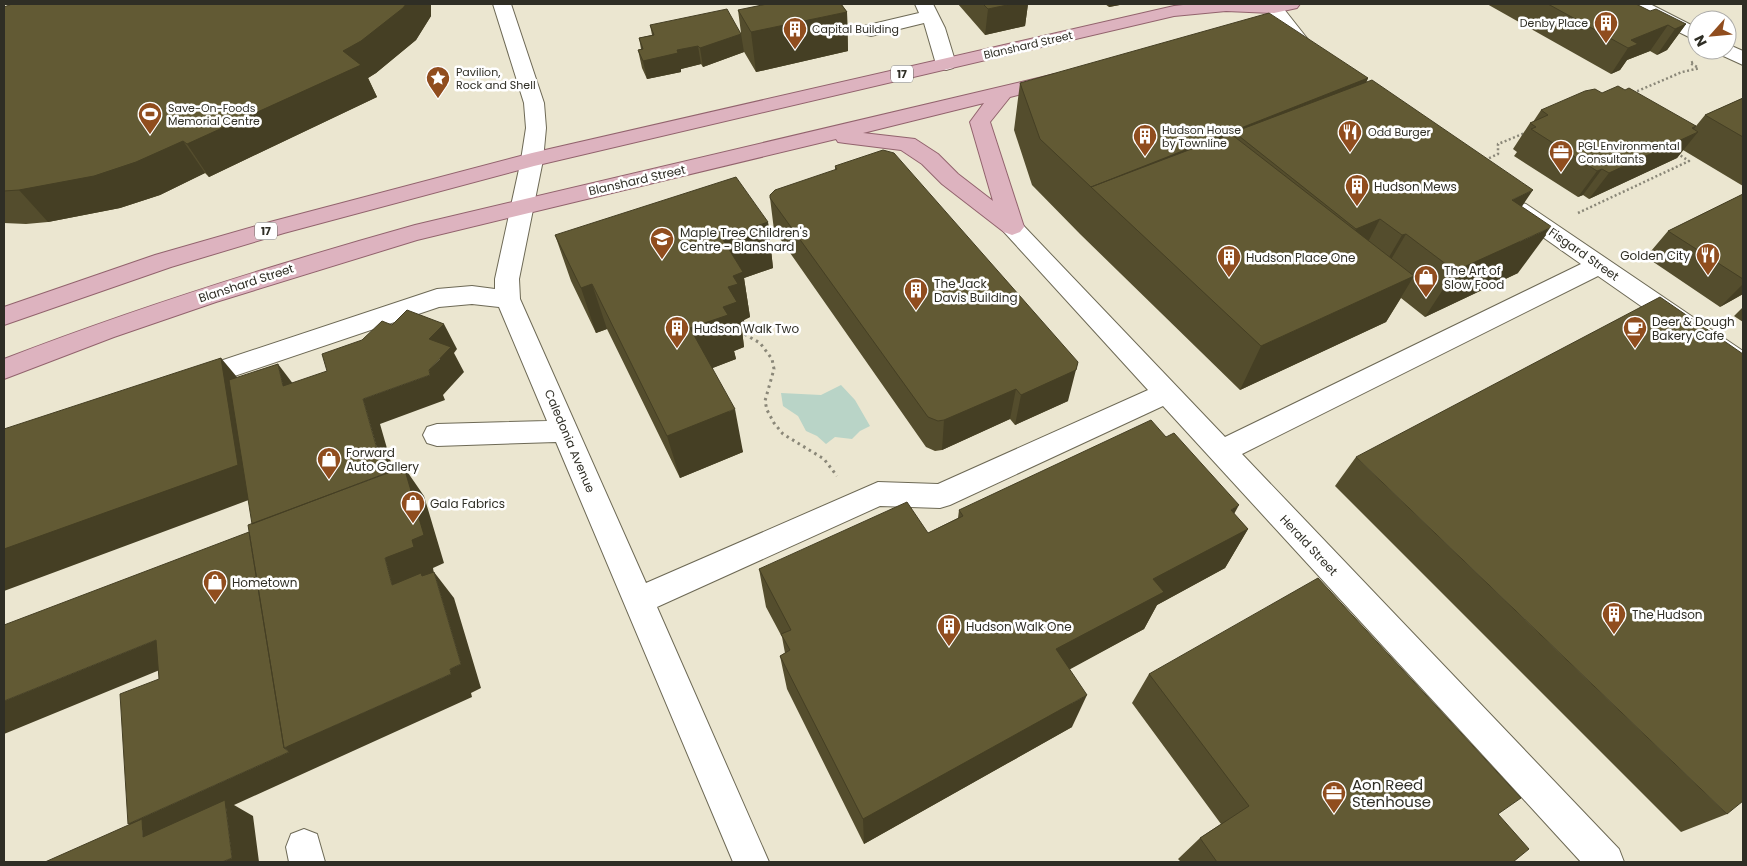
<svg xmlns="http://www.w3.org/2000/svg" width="1747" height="866" viewBox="0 0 1747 866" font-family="Poppins,sans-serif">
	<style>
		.green { fill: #b9d4c7 }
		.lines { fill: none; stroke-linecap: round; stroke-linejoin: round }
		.minor-casing { stroke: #6d6955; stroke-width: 2 }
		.major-casing { stroke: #92636d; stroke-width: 2 }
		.path-far1 { stroke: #8a8778; stroke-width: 2.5; stroke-dasharray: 2 2.5; stroke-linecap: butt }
		.path { stroke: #8a8778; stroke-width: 3; stroke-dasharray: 2.5 4; stroke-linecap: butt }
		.minor { fill: #fff; fill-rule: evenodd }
		.major { fill: #ddb3bf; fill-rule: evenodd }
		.wall { fill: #544d2d }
		.shaded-wall { fill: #453f24 }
		.building { fill: #625a34; stroke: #453f24 }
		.labels { text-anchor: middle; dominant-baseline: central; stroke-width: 5; stroke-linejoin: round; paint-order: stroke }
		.far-poi-label { font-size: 11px; fill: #2f2e25; stroke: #fff; text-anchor: start }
		.far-street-label { font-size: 11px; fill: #2f2e25; stroke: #fff }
		.shield { fill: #fff; stroke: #6d6d66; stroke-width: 1 }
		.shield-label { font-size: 11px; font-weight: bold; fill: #2f2e25 }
		.street-label { font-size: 12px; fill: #2f2e25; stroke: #fff }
		.poi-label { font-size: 12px; fill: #2f2e25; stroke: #fff; text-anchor: start }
		.near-poi-label { font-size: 15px; fill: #2f2e25; stroke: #fff; text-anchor: start }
	</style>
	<rect width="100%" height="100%" fill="#ebe6d0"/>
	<path class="green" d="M 841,385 L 855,400 L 870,426 L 860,431 L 852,439 L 835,437 L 826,444 L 817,436 L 806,431 L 798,416 L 783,406 L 781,393 L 821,395 Z"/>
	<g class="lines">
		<g class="minor-casing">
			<path id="minor" d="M 493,4 L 511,4 L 544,103 L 546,128 L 543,160 L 519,279 L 520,299 L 646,583 L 878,482 L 938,484 L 1148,390 L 1004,232 L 1000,227 L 1004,222 L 1012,219 L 1020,222 L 1225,437 L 1581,264 L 1510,214 L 1507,209 L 1510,204 L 1518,202 L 1526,204 L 1743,351 L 1743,374 L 1734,371 L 1598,276 L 1242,454 L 1619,849 L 1624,862 L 1581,862 L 1163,406 L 950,505 L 940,508 L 880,506 L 657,607 L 769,862 L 733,862 L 556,442 L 437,446 L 427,443 L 423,435 L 427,427 L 437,424 L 547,421 L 499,307 L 472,304 L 439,307 L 193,390 L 184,387 L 180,380 L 184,373 L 437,289 L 472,286 L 495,289 L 495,279 L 521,160 L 526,128 L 524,103 Z
				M 915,4 L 933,4 L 945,28 L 956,64 L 953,68 L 946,70 L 939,68 L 936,64 L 924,23 L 871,36 L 864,34 L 862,30 L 864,26 L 919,13 Z
				M 1262,4 L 1280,4 L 1321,56 L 1318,60 L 1311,62 L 1304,60 Z
				M 1627,4 L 1650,4 L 1697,28 L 1697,41 L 1630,8 Z
				M 1727,44 L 1743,51 L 1743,65 L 1719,54 L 1716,50 L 1727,50 Z
				M 304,829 L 317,834 L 325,862 L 289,862 L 286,847 L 291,834 Z"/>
		</g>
		<g class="major-casing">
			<path id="major" d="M 1192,4 L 1300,4 L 1297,8 L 1274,13 L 1226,11 L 1174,16 L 534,166 L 284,233 L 171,267 L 4,325 L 4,307 L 155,255 L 270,222 L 532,153 L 1174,6 Z
				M 1055,74 L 1062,76 L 1065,80 L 1062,84 L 1010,97 L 990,122 L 1024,227 L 1020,232 L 1012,235 L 1004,232 L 942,184 L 922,164 L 901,150 L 845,143 L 838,142 L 836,139 L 417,240 L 216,302 L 114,337 L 4,379 L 4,359 C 138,307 276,264 415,225 ZM 984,103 L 970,122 L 993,201 L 958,174 L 938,154 L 915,139 L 863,133 Z"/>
		</g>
		<path class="path-far1" d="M 1693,62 L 1690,63 L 1699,68
			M 1633,93 L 1682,72 L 1700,68
			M 1485,160 L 1498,154 L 1498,144 L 1525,133
			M 1578,213 L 1689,161 L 1678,154"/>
		<path class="path" d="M 739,331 L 760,343 L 772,359 L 774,369 L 765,401 L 767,410 L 774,423 L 783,434 L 824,459 L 837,476"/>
		<use href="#minor" class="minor"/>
		<use href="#major" class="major"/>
	</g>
	<path class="wall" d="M 958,4 L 1028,4 L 1025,26 L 985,35 Z
		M 1105,4 L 1125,4 L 1109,7 Z
		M 1487,4 L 1636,4 L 1650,11 L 1686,24 L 1667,50 L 1657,55 L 1650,51 L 1627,60 L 1620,70 L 1611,74 Z
		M 842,5 L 847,12 L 848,51 L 756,72 L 743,50 L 744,52 L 703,67 L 701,64 L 681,69 L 681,72 L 647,79 L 642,68 L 638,50 L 641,49 L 639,38 L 652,35 L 650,25 L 741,33 L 738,10 Z
		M 4,7 L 431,16 L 416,40 L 376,73 L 368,78 L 377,97 L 209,177 L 205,173 L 160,195 L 120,208 L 48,222 L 26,224 L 4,223 Z
		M 1368,78 L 1366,83 L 1522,207 L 1518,273 L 1425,317 L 1401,298 L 1386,322 L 1240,390 L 1080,234 L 1032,185 L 1014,130 L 1020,83 Z
		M 1602,93 L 1696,126 L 1705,115 L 1743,98 L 1743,186 L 1683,150 L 1677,158 L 1589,199 L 1583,195 L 1578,197 L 1514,156 L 1517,152 L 1513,149 L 1530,123 L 1533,122 L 1541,110 Z
		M 835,166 L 1068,401 L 1015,425 L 1010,419 L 942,450 L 935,451 L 926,447 L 774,230 L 770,198 L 835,170 Z
		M 1743,194 L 1743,294 L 1720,307 L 1646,257 L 1668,231 Z
		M 768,222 L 773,268 L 744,278 L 750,317 L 744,320 L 745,329 L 742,330 L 744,347 L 734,351 L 736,359 L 712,368 L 743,452 L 680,478 L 607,329 L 596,333 L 571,281 L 555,235 Z
		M 1743,307 L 1743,322 L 1734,316 Z
		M 1356,457 L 1727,814 L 1681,832 L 1335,486 Z
		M 959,510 L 1234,514 L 1248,529 L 1225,568 L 1157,605 L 1144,629 L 1069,669 L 1072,727 L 864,844 L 787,689 L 780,656 L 785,653 L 782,637 L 766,607 L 759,569 L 928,533 L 958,518 Z
		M 1149,674 L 1498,814 L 1513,862 L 1181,862 L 1178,859 L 1200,838 L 1221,824 L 1132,703 Z"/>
	<path class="shaded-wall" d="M 406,4 L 431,4 L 431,16 L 416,40 L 376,73 L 368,78 L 377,97 L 209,177 L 187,144 L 343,51 Z
		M 1012,4 L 1028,4 L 1025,26 L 985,35 L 988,9 Z
		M 1110,4 L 1125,4 L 1109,7 Z
		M 847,12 L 848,51 L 756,72 L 751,32 Z
		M 1686,24 L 1667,50 L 1657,55 L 1675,29 Z
		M 1668,25 L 1650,51 L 1627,60 L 1620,70 L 1611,74 L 1628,48 L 1631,40 Z
		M 741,34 L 744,52 L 703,67 L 700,48 Z
		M 698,46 L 701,64 L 681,69 L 681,72 L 647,79 L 643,61 L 677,50 Z
		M 1368,78 L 1347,125 L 1234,132 L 1217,178 L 1091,187 Z
		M 1696,126 L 1688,137 L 1698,132 L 1677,158 L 1589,199 L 1609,173 Z
		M 183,141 L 205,173 L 160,195 L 120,208 L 48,222 L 19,190 Z
		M 1602,169 L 1583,195 L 1578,197 L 1597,171 Z
		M 1533,190 L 1502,236 L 1512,200 Z
		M 1380,219 L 1356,265 L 1332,275 L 1356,229 Z
		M 768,222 L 773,268 L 744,278 L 750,317 L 744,320 L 745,329 L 742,330 L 744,347 L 734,351 L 736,359 L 700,373 L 690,328 L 723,307 L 722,238 Z
		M 1552,227 L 1518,273 L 1425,317 L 1455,271 Z
		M 1406,234 L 1379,280 L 1375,281 L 1402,235 Z
		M 1414,276 L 1386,322 L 1240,390 L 1261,346 Z
		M 592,284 L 607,329 L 596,333 L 581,288 Z
		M 1743,284 L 1743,294 L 1720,307 Z
		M 444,324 L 457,349 L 454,353 L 464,372 L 443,395 L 445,400 L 380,424 L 403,504 L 276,553 L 308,737 L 451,674 L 450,669 L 461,664 L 434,572 L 454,598 L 481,688 L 471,693 L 472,697 L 234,805 L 253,816 L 259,862 L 222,862 L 232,858 L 226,808 L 173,833 L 174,834 L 175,851 L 143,837 L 143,830 L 128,824 L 289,752 L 284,748 L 288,746 L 253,531 L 386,480 L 363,399 L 430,375 L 429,370 L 440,359 L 429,339 Z
		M 221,358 L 247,389 L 265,494 L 4,591 L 4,549 Z
		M 1078,362 L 1068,401 L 1015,425 L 1021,395 Z
		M 278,364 L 297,389 L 283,386 Z
		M 1016,389 L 1010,419 L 942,450 L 944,420 Z
		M 735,409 L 743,452 L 680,478 L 667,436 Z
		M 404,467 L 424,496 L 444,563 L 433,568 L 434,574 L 392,585 L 385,558 L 412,540 Z
		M 1239,505 L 1217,545 L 1231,510 Z
		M 1248,529 L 1225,568 L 1157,605 L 1144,629 L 1043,684 L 1056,649 L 1153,579 Z
		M 156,640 L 184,660 L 4,734 L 4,701 Z
		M 1087,695 L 1072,727 L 864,844 L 863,819 Z"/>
	<path class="building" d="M 12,4 L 406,4 L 403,8 L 361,41 L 343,51 L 361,65 L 187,144 L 183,141 L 136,162 L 94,176 L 19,190 L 4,191 L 4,7 Z
		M 767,4 L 841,4 L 847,12 L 751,32 L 738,10 Z
		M 983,4 L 1012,4 L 988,9 Z
		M 1548,4 L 1636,4 L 1650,11 L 1656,9 L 1686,24 L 1675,29 L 1668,25 L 1631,40 L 1638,44 L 1628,48 Z
		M 727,9 L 741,34 L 700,48 L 698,46 L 677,50 L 678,53 L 643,61 L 638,50 L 643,49 L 639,38 L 654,35 L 650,25 Z
		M 1269,13 L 1368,78 L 1091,187 L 1040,139 L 1020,83 Z
		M 1372,80 L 1533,190 L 1512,200 L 1552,227 L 1455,271 L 1406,234 L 1402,235 L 1380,219 L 1356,229 L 1234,132 Z
		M 1618,86 L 1625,90 L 1629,88 L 1696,126 L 1692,128 L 1698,132 L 1609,173 L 1602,169 L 1597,171 L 1531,129 L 1536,127 L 1530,123 L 1548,115 L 1541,110 L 1585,91 L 1595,89 L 1602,93 Z
		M 1743,98 L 1743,137 L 1705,115 Z
		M 1231,134 L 1414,276 L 1261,346 L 1091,187 Z
		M 883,150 L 894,153 L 1078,362 L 1076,370 L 1021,395 L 1016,389 L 944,420 L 938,421 L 928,417 L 770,198 L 770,195 L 775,190 L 837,169 L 835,166 Z
		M 736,177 L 768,222 L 722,238 L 743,272 L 733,276 L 738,284 L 728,287 L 737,302 L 723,307 L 728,315 L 690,328 L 735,409 L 667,436 L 592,284 L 581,288 L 555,235 Z
		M 1743,194 L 1743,279 L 1668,231 Z
		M 1660,297 L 1743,354 L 1743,801 L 1727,814 L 1356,457 Z
		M 407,310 L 444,324 L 429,339 L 451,347 L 429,370 L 430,375 L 363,399 L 384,474 L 252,524 L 229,380 L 278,364 L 283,386 L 327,371 L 322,354 L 362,340 L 382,321 L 392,325 Z
		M 221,358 L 238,465 L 4,549 L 4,429 Z
		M 1151,420 L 1166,437 L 1174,433 L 1239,505 L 1231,510 L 1248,529 L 1153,579 L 1164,592 L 1056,649 L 1087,695 L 863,819 L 780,656 L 790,650 L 781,634 L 791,630 L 759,569 L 907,502 L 928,533 L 963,516 L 959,510 Z
		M 404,467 L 424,535 L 412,540 L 414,547 L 385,558 L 392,585 L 421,573 L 422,576 L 434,572 L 461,664 L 450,669 L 451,674 L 284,748 L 248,525 Z
		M 249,532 L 284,748 L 289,752 L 128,824 L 120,694 L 159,679 L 156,640 L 4,701 L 4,625 Z
		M 1318,578 L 1521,798 L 1498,814 L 1529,849 L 1513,862 L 1217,862 L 1200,838 L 1249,806 L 1149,674 Z
		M 225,800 L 232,858 L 222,862 L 45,862 L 142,819 L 143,837 Z"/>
	<defs>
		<g id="building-pin" transform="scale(1.25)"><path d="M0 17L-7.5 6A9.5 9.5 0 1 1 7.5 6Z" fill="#904d1e" stroke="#fff"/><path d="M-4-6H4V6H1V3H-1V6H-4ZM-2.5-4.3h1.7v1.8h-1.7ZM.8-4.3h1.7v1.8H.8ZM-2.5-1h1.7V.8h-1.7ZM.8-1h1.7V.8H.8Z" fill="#fff"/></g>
		<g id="sight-pin" transform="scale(1.25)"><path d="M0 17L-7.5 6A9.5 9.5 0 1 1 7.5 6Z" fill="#904d1e" stroke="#fff"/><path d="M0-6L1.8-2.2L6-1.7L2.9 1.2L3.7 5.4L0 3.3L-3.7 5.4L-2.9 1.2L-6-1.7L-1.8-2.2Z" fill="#fff"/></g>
		<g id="stadium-pin" transform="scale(1.25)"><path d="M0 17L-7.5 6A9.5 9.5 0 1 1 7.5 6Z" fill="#904d1e" stroke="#fff"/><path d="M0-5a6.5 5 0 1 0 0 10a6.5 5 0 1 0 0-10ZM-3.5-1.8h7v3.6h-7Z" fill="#fff"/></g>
		<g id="restaurant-pin" transform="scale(1.25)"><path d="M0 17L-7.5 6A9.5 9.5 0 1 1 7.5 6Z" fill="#904d1e" stroke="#fff"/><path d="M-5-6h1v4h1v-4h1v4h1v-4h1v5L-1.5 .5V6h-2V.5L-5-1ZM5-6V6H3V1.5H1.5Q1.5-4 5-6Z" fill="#fff"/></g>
		<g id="office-pin" transform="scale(1.25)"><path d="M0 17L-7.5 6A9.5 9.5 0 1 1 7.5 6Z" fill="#904d1e" stroke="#fff"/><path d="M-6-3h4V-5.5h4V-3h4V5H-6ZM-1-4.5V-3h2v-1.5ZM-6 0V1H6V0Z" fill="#fff"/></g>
		<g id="school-pin" transform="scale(1.25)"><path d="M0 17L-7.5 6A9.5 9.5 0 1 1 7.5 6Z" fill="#904d1e" stroke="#fff"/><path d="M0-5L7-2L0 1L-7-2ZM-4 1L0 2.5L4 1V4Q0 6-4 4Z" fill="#fff"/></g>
		<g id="shop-pin" transform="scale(1.25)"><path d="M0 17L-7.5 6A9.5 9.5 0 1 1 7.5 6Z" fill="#904d1e" stroke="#fff"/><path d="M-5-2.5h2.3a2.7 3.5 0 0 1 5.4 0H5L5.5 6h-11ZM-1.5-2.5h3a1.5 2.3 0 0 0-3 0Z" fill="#fff"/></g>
		<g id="cafe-pin" transform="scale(1.25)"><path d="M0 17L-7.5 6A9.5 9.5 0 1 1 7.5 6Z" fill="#904d1e" stroke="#fff"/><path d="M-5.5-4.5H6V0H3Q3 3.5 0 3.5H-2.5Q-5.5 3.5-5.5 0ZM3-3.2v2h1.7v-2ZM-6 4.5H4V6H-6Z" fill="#fff"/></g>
	</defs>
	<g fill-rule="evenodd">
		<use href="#building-pin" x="1606" y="23"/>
		<use href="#building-pin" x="795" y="29"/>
		<use href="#sight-pin" x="438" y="78"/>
		<use href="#stadium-pin" x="150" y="114"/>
		<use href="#restaurant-pin" x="1350" y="132"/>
		<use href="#building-pin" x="1145" y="136"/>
		<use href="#office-pin" x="1561" y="152"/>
		<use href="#building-pin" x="1357" y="186"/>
		<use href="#school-pin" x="662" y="239"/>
		<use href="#restaurant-pin" x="1708" y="255"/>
		<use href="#building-pin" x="1229" y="257"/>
		<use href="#shop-pin" x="1426" y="277"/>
		<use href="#building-pin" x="916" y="290"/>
		<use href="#building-pin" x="677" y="328"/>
		<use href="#cafe-pin" x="1635" y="328"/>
		<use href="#shop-pin" x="329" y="459"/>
		<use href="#shop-pin" x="413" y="503"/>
		<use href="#shop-pin" x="215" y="582"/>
		<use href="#building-pin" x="1614" y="614"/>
		<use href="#building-pin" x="949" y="626"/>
		<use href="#office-pin" x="1334" y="793"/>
	</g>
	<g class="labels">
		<g class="far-poi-label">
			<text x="1588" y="23" text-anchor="end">Denby Place</text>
			<text x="812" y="29">Capital Building</text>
			<text x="456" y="72">Pavilion,<tspan x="456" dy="13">Rock and Shell</tspan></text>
			<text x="168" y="108">Save-On-Foods<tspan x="168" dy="13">Memorial Centre</tspan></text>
			<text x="1162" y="130">Hudson House<tspan x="1162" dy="13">by Townline</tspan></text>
			<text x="1368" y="132">Odd Burger</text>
			<text x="1578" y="146">PGL Environmental<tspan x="1578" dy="13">Consultants</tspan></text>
		</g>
		<g class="far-street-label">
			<text transform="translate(1028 45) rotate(-13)">Blanshard Street</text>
		</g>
		<g class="shield">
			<rect x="891" y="65.5" width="22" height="17" rx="4"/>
			<rect x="255" y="222.5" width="22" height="17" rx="4"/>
		</g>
		<g class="shield-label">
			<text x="902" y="74">17</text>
			<text x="266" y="231">17</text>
		</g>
		<g class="street-label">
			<text transform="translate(637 180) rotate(-13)">Blanshard Street</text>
			<text transform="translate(1584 254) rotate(35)">Fisgard Street</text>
			<text transform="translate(246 283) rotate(-18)">Blanshard Street</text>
			<text transform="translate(570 441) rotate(67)">Caledonia Avenue</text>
			<text transform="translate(1309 545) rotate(47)">Herald Street</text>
		</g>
		<g class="poi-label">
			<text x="1374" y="186">Hudson Mews</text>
			<text x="680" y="232">Maple Tree Children's<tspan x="680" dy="14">Centre - Blanshard</tspan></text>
			<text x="1690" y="255" text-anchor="end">Golden City</text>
			<text x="1246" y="257">Hudson Place One</text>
			<text x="1444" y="270">The Art of<tspan x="1444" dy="14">Slow Food</tspan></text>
			<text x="934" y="283">The Jack<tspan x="934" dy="14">Davis Building</tspan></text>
			<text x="1652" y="321">Deer &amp; Dough<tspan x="1652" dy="14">Bakery Cafe</tspan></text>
			<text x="694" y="328">Hudson Walk Two</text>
			<text x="346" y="452">Forward<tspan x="346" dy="14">Auto Gallery</tspan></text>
			<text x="430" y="503">Gala Fabrics</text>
			<text x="232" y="582">Hometown</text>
			<text x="1632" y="614">The Hudson</text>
			<text x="966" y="626">Hudson Walk One</text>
		</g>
		<g class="near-poi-label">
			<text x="1352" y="784">Aon Reed<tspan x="1352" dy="17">Stenhouse</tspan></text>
		</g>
	</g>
	<rect width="1747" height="866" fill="none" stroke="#2f2e25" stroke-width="10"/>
	<g transform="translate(1712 35) rotate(243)"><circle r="24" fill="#ffffff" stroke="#acaba8"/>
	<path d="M0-4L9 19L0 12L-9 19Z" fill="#904d1e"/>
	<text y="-8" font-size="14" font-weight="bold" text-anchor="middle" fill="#2f2e25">N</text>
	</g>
</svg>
